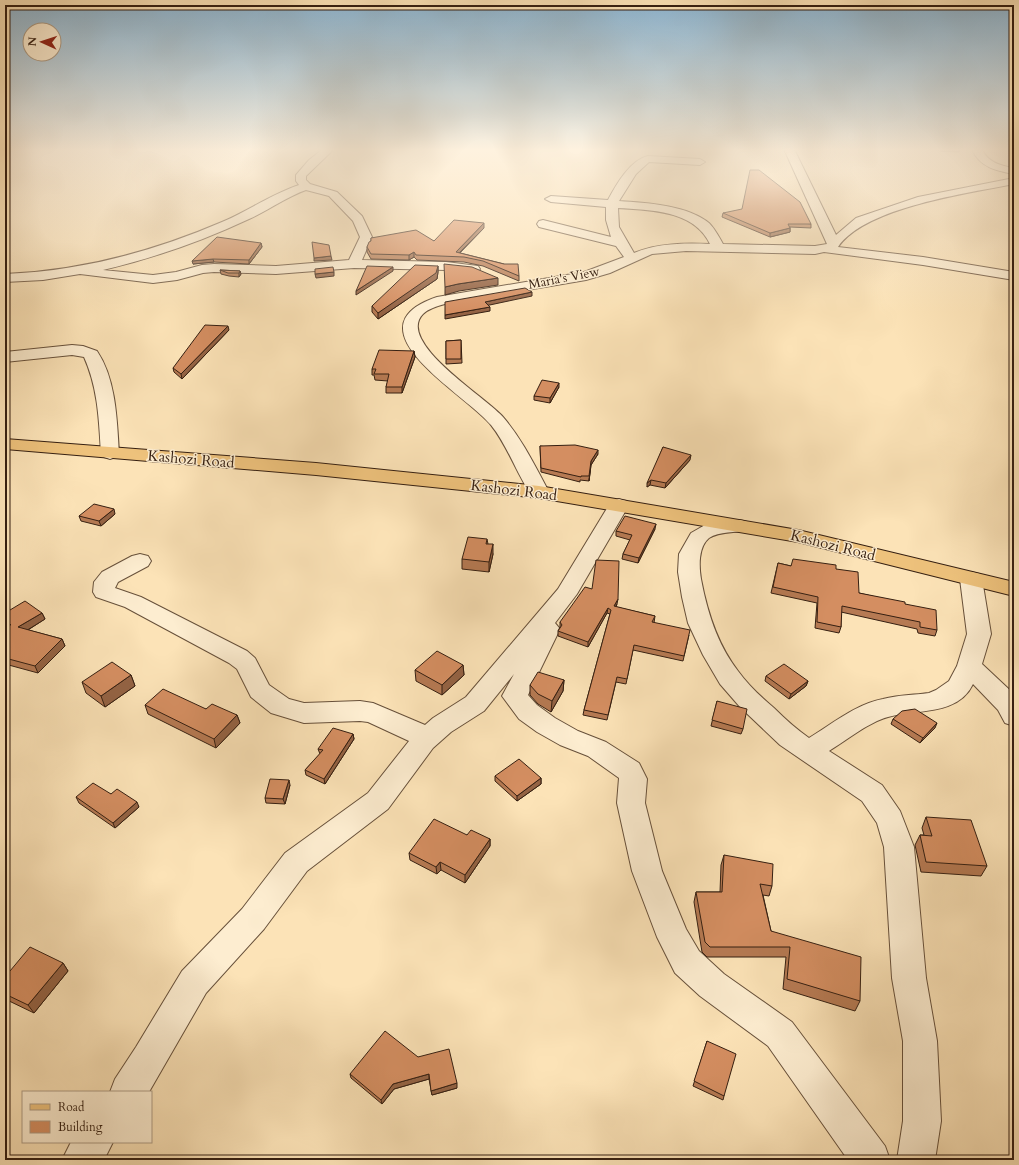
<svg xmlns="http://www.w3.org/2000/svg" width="1019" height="1165" viewBox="0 0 1019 1165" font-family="Cardo,serif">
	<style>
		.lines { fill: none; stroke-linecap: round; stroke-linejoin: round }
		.minor-casing { stroke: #67503a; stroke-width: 2 }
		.major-casing { stroke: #351f11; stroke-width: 2 }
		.minor { fill: #fdedd0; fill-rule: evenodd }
		.major { fill: #eec27c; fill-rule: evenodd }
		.wall { fill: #b67a53; stroke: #351f11 }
		.shaded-wall { fill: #946344; stroke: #351f11 }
		.building { fill: #d48e61; stroke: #351f11 }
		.labels { text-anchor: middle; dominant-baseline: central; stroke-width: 3; stroke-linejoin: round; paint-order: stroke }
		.far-street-label { font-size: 13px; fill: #351f11; stroke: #fdedd0 }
		.street-label { font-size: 15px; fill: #351f11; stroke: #fdedd0 }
	</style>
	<rect width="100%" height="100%" fill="#fce3b7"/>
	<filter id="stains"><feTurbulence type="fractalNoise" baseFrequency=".005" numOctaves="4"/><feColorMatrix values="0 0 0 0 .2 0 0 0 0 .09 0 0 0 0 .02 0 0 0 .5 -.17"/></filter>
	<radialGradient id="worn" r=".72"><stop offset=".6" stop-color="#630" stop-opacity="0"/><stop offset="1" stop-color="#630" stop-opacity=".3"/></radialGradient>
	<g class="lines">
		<g class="minor-casing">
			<path id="minor" d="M 323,149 L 334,149 L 306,176 L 306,180 L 310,184 L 337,192 L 362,216 L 372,237 L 362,260 L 446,262 L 478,266 L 480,269 L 478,272 L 473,273 L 446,270 L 354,268 L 276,274 L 214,272 L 203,273 L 177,280 L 153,283 L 80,274 L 43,280 L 5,282 L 5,274 C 81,271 152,252 222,222 C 248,211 272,194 299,185 L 296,181 L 296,175 L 309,160 ZM 306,190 L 329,196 L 353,221 L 360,237 L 349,260 L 276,266 L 214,264 L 202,265 L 176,272 L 153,275 L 103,270 C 154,258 202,241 249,219 C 269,210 286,197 306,190 Z
				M 784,149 L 794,149 L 836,235 L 856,218 L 918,197 L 1014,178 L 1014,184 C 969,193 865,207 838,247 L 923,257 L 1014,272 L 1014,280 L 923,265 L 824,252 L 815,254 L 686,251 L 652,254 L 610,273 L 586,280 L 445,304 C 437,306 428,309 423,314 C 395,342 487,398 503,417 C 522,439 535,466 549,492 L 546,496 L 539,498 L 532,496 C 516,473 508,446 491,425 C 466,394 345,328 437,297 L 584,272 L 624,257 L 616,246 L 539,227 L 537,224 L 539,221 L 543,220 L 611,237 L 606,220 L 606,207 L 551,202 L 545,199 L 551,196 L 608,200 C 616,185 630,160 648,156 L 700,159 L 705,162 L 700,165 L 649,162 L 636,174 L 619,201 C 647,203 687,205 709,223 C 715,229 719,237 723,244 L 815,246 L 827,244 ZM 618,208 C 650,210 694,210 710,244 C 685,243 658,243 634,253 L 619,227 Z
				M 972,149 L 982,149 C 987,162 1001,166 1014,168 L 1014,174 C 997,171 979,167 972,149 Z
				M 72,345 L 83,346 L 97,351 C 116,379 117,420 119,453 L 116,457 L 110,459 L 104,457 L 101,453 C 99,420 98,388 84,357 L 72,355 L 5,362 L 5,352 Z
				M 619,499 L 626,501 L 629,505 L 577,594 L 555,623 L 560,629 L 528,695 L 537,705 L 555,718 L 578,731 L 606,742 L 639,763 L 647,779 L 645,803 L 662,871 L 686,929 L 699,951 L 724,974 L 792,1022 L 885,1146 L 890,1160 L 848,1160 L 768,1046 L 700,996 L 675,973 L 657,937 L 632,871 L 617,803 L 619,778 L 588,756 L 560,745 L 537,732 L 519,719 L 502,696 L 514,674 L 484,711 L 451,732 L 433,748 L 388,809 L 307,871 L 264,929 L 206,993 L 149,1092 L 110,1092 L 115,1079 L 136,1047 L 182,971 L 242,909 L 285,853 L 368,793 L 409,741 L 368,722 L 360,721 L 304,723 L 271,713 L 251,697 L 237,669 L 229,663 L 125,607 L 96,597 L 93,592 L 94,582 L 102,572 L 132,556 L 140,554 L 148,556 L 151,561 L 148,566 L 118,582 L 115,588 L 141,597 L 247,651 L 255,658 L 269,685 L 289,699 L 304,703 L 360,701 L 373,703 L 425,725 L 433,718 L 466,697 L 558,589 L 609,505 L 612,501 Z
				M 740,520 L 747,522 L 750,526 L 747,530 C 736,533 719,531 709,538 C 698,547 699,567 701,579 C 707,611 717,644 738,671 C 748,685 761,697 774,708 C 785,719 796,729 809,738 C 832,724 856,704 883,699 C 898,695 914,695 929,693 L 936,690 L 949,681 L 957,666 L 967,634 L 960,579 L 963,574 L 971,572 L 979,574 L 982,579 L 991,634 L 982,664 L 1014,694 L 1014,726 L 1005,723 L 998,710 L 973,684 C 958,716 916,709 888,717 C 869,722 847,740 829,751 L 882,785 L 900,811 L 914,847 L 926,978 L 937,1041 L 941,1121 L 935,1160 L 897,1160 L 903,1121 L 903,1041 L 892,978 L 884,847 L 877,823 L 862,801 L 780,745 L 740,707 L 720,684 L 703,655 L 688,623 L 682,597 L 678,572 L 679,554 L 691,533 L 705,525 Z
				M 71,1142 L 113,1142 L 104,1160 L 62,1160 Z"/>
		</g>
		<g class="major-casing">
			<path id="major" d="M 5,439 L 316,463 L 539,486 L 798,530 L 1014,582 L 1014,596 L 798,542 L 539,498 L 316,475 L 5,449 Z"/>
		</g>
		<use href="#minor" class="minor"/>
		<use href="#major" class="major"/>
	</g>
	<path class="wall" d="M 938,149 L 960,149 L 959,152 L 939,151 Z
		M 723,213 L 811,224 L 811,228 L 790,227 L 790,232 L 770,237 L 722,217 Z
		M 484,228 L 460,253 L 504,264 L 519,276 L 519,281 L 483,266 L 464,262 L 417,260 L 414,257 L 409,260 L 371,259 L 367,252 L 367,247 L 371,241 L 371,238 L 434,241 Z
		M 261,243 L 262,247 L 249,264 L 214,262 L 193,264 Z
		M 438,266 L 438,272 L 437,279 L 378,319 L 372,312 L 372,306 Z
		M 220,270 L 240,271 L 241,274 L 239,277 L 229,276 L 221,274 Z
		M 229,330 L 182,379 L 174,372 L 173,368 Z
		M 461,340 L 462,363 L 446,364 L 446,341 Z
		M 414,351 L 415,357 L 402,393 L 386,393 L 386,387 L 388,381 L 375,380 L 374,375 L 372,375 L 372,369 Z
		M 559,387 L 550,403 L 534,400 L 534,396 Z
		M 540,446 L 598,454 L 591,465 L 589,481 L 580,480 L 580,482 L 541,472 Z
		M 663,447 L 690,460 L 665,488 L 650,485 L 647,487 Z
		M 115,514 L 101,526 L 81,521 L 79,516 Z
		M 655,529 L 638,563 L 622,559 L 623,554 L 630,540 L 616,536 L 616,531 Z
		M 487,539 L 488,544 L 493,554 L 489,572 L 462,569 L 462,559 Z
		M 778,563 L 791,566 L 836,569 L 859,593 L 905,604 L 937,630 L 935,636 L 918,633 L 917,629 L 841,612 L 841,627 L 839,633 L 815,628 L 817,603 L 771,593 Z
		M 617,604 L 616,607 L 655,616 L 654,623 L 689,635 L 683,661 L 633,650 L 626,684 L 616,682 L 607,720 L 583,715 L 584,710 L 610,614 L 607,613 L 588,647 L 558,636 L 558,631 L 560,627 L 560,622 Z
		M 5,613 L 42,613 L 45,619 L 28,630 L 62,639 L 65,646 L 38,673 L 5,664 Z
		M 463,665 L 464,675 L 442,695 L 416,681 L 415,670 Z
		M 131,675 L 135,686 L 105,707 L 86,693 L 82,682 Z
		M 766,676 L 808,681 L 806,686 L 789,699 L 765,681 Z
		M 564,680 L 563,691 L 551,712 L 538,704 L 530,695 L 530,685 Z
		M 717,701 L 743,729 L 741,734 L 711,726 Z
		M 145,705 L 206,709 L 237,715 L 240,723 L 216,748 L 148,714 Z
		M 893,719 L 935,728 L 920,743 L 891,724 Z
		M 353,734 L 354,739 L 325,784 L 306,775 L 305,770 L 320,754 L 318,749 Z
		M 495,776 L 541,778 L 541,784 L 517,801 L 495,781 Z
		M 290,785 L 285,804 L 266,803 L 265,798 Z
		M 111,794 L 139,807 L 115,828 L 79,803 L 76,797 Z
		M 926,817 L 987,866 L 981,876 L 921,872 L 915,845 L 920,835 L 924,835 L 922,828 Z
		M 467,835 L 490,839 L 490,846 L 465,883 L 441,870 L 437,874 L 410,860 L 409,853 Z
		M 724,855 L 772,886 L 769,896 L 763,895 L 771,931 L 860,1001 L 855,1011 L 783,989 L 786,957 L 707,957 L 702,952 L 694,902 L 696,892 L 720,892 L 721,865 Z
		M 63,963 L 68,971 L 34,1013 L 5,999 L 5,968 L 10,971 Z
		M 707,1041 L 724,1096 L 723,1100 L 693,1086 Z
		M 418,1057 L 457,1088 L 432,1095 L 429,1079 L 394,1089 L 382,1104 L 351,1078 L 350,1074 Z"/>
	<path class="shaded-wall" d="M 484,223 L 484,228 L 456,256 L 456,252 Z
		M 790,228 L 790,232 L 770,237 L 770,233 Z
		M 261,243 L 262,247 L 249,264 L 249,260 Z
		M 414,252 L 414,257 L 409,260 L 409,255 Z
		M 331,256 L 332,260 L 314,261 L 314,258 Z
		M 213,259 L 214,262 L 193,264 L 192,261 Z
		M 438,266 L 438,272 L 437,279 L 378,319 L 378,313 Z
		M 393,267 L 393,271 L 356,295 L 356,291 Z
		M 240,271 L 241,274 L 239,277 L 239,273 Z
		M 334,272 L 334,276 L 316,278 L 315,274 Z
		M 498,278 L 498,285 L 459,291 L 445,295 L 445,287 L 458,284 Z
		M 532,292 L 532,296 L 485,306 L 485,302 Z
		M 490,307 L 490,311 L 445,319 L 445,315 Z
		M 228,326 L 229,330 L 182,379 L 181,374 Z
		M 414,351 L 415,357 L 402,393 L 402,387 Z
		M 559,383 L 559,387 L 550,403 L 550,398 Z
		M 598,450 L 598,454 L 591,465 L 589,481 L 591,461 Z
		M 691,455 L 690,460 L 665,488 L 666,483 Z
		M 651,480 L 650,485 L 647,487 L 647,483 Z
		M 114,509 L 115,514 L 101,526 L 99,521 Z
		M 656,524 L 655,529 L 638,563 L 639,558 Z
		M 493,544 L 493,554 L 489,572 L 489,562 Z
		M 618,599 L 617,604 L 613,611 L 614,606 Z
		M 608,608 L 607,613 L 588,647 L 588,642 Z
		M 42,613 L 45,619 L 21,634 L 18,627 Z
		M 62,639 L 65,646 L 38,673 L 35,666 Z
		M 463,665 L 464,675 L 442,695 L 442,685 Z
		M 131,675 L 135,686 L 105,707 L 101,696 Z
		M 564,680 L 563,691 L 551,712 L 552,701 Z
		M 808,681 L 806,686 L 789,699 L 791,694 Z
		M 237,715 L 240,723 L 216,748 L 214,739 Z
		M 937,723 L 935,728 L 920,743 L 923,738 Z
		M 353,734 L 354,739 L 325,784 L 324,779 Z
		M 541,778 L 541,784 L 517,801 L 517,796 Z
		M 289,780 L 290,785 L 285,804 L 283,799 Z
		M 137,802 L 139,807 L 115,828 L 113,823 Z
		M 490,839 L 490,846 L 465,883 L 465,875 Z
		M 440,862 L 441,870 L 437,874 L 436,867 Z
		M 63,963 L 68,971 L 34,1013 L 28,1005 Z
		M 429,1074 L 429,1079 L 394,1089 L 382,1104 L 381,1100 L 393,1084 Z
		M 457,1083 L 457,1088 L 432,1095 L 431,1091 Z"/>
	<path class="building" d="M 750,170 L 759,170 L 800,202 L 811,224 L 788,224 L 790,228 L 770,233 L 723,213 L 742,209 Z
		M 454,220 L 484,223 L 456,252 L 504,264 L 518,264 L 519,276 L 483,261 L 464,257 L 416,255 L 414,252 L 409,255 L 371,254 L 367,247 L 369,242 L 371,241 L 371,238 L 416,230 L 434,241 Z
		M 217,237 L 261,243 L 249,260 L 213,259 L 192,261 Z
		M 312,242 L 329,245 L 331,256 L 314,258 Z
		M 444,264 L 472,267 L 498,278 L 458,284 L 445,287 Z
		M 415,265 L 438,266 L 436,273 L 378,313 L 372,306 Z
		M 367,266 L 393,267 L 356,291 Z
		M 333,267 L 334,272 L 315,274 L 315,269 Z
		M 220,270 L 240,271 L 239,273 L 228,273 Z
		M 525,288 L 532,292 L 485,302 L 490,307 L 445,315 L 445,302 Z
		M 205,325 L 228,326 L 181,374 L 173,368 Z
		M 461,340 L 461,359 L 446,359 L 446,341 Z
		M 379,350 L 414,351 L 402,387 L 386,387 L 389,374 L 374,374 L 376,369 L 372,369 Z
		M 542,380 L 559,383 L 550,398 L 534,396 Z
		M 575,445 L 598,450 L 591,461 L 589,476 L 581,476 L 581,477 L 541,468 L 540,446 Z
		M 663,447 L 691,455 L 666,483 L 651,480 L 647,483 Z
		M 94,504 L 114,509 L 99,521 L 79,516 Z
		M 625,516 L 656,524 L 639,558 L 623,554 L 632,535 L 616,531 Z
		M 468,537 L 487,539 L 486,544 L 493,544 L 489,562 L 462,559 Z
		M 793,559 L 836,565 L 836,569 L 858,572 L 859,593 L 905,602 L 905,604 L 936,610 L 937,630 L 920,627 L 920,622 L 842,606 L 841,627 L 817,622 L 818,597 L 773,587 L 778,563 L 791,566 Z
		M 596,560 L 619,561 L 618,599 L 614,606 L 655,616 L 652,622 L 690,630 L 684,656 L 634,645 L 627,679 L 617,677 L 608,715 L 584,710 L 611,610 L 608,608 L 588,642 L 558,631 L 562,625 L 560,622 L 585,587 L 592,589 Z
		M 25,601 L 42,613 L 18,627 L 62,639 L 35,666 L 5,658 L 5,623 L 11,625 L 5,621 L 5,613 Z
		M 437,651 L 463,665 L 442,685 L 415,670 Z
		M 112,662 L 131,675 L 101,696 L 82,682 Z
		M 784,664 L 808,681 L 791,694 L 766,676 Z
		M 538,672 L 564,680 L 552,701 L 538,694 L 530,685 Z
		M 163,689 L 206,709 L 212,704 L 237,715 L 214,739 L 145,705 Z
		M 717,701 L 747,709 L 743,729 L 712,720 Z
		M 915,709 L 937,723 L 923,738 L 893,719 L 902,711 Z
		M 333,728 L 353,734 L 324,779 L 305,770 L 323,750 L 318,749 Z
		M 519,759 L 541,778 L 517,796 L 495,776 Z
		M 270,779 L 289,780 L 283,799 L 265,798 Z
		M 93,783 L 111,794 L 117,789 L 137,802 L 113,823 L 76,797 Z
		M 926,817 L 971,820 L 987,866 L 926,862 L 920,835 L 932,836 Z
		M 434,819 L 467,835 L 471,830 L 490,839 L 465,875 L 440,862 L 436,867 L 409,853 Z
		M 724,855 L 773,864 L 772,886 L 760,884 L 771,931 L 861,957 L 860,1001 L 787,979 L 790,947 L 710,947 L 705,942 L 696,892 L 722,892 Z
		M 30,947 L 63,963 L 28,1005 L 5,994 L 5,968 L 10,971 Z
		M 385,1031 L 418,1057 L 449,1049 L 457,1083 L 431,1091 L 429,1074 L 393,1084 L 381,1100 L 350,1074 Z
		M 707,1041 L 736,1054 L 724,1096 L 694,1081 Z"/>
	<linearGradient id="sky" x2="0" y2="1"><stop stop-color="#8cb7d5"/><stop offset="0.48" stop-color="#fef2df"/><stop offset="1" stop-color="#fef2df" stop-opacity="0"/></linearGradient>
	<rect width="1019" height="312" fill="url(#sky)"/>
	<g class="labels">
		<g class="far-street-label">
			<text transform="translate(564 278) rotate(-11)">Maria's View</text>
		</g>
		<g class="street-label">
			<text transform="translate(191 459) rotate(5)">Kashozi Road</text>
			<text transform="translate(514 490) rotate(7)">Kashozi Road</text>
			<text transform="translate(833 545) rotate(14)">Kashozi Road</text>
		</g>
	</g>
	<rect width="1019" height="1165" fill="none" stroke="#fce3b7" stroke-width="20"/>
	<rect x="6" y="6" width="1007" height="1153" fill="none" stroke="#351f11" stroke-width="2"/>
	<rect x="10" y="10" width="999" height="1145" fill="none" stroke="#351f11"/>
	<rect x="22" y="1091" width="130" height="52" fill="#fdedd0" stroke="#ad9b84"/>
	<rect x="30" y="1104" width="20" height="6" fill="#eec27c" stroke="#ad9b84"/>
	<text x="58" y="1111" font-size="12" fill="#351f11">Road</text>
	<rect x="30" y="1121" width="20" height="12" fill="#d48e61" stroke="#ad9b84"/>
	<text x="58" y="1131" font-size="12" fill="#351f11">Building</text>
	<g transform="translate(42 42) rotate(273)"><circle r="19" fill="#fdedd0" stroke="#ad9b84"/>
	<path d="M0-3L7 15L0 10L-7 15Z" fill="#8f2418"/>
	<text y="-6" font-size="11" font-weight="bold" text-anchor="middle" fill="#351f11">N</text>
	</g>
	<rect width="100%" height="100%" filter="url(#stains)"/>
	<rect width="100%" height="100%" fill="url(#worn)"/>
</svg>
